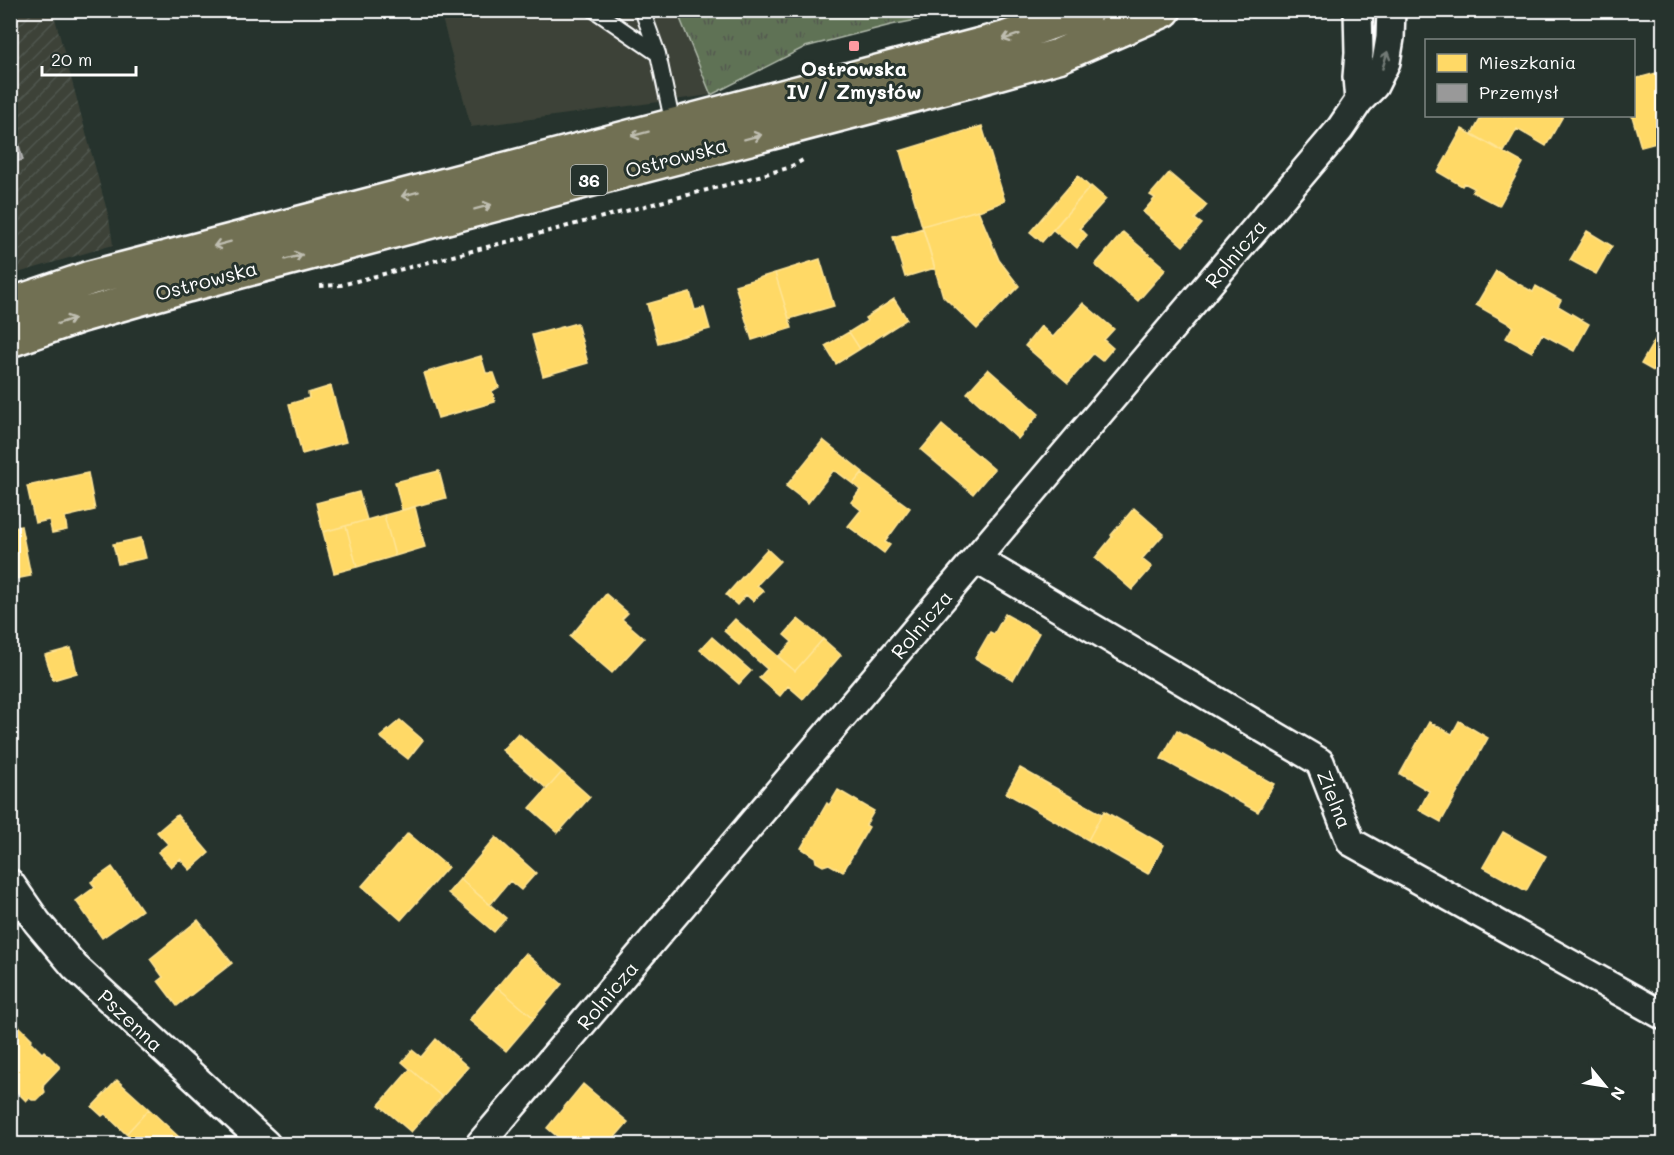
<svg xmlns="http://www.w3.org/2000/svg" width="1674" height="1155" viewBox="0 0 1674 1155" font-family="Mali,sans-serif">
	<style>
		.built { fill: #3c4339 }
		.industrial { fill: url(#industrial-furrows) }
		.grass { fill: url(#grass-tufts); stroke: #afb8aa; stroke-width: 1.5 }
		.homes { fill: #ffd966; stroke: #ffe494; stroke-width: 1.5 }
		.industry { fill: #999; stroke: #b8b8b8; stroke-width: 1.5 }
		.lines { fill: none; stroke-linecap: round; stroke-linejoin: round }
		.lane-casing { stroke: #fff; stroke-width: 18 }
		.street-casing { stroke: #fff; stroke-width: 32 }
		.primary-casing { stroke: #fff; stroke-width: 38 }
		.path { stroke: #fff; stroke-width: 4; stroke-dasharray: 4.5 4.5; stroke-linecap: butt }
		.lane { stroke: #26332d; stroke-width: 14 }
		.street { stroke: #26332d; stroke-width: 27 }
		.primary { stroke: #716f52; stroke-width: 33 }
		.oneway { stroke: #bfbeb1 }
		.oneway2 { stroke: #727a76 }
		.poi-dot { fill: #ff9aa2; stroke: #26332d; stroke-width: 2 }
		.labels { text-anchor: middle; dominant-baseline: central; stroke-width: 6; stroke-linejoin: round; paint-order: stroke }
		.shield { fill: #26332d; stroke: #bec2c0; stroke-width: 1.5 }
		.shield-label { font-size: 18px; font-weight: bold; fill: #fff }
		.poi-label { font-size: 20px; font-weight: bold; fill: #fff; stroke: #26332d }
		.street-label { font-size: 20px; fill: #fff; stroke: #26332d }
	</style>
	<defs>
		<pattern id="industrial-furrows" width="10" height="10" patternUnits="userSpaceOnUse" patternTransform="scale(1.5)"><rect width="10" height="10" fill="#3c4339"/><path d="M-1 1l2-2M0 10L10 0M9 11l2-2" fill="none" stroke="#50564d"/></pattern>
		<pattern id="grass-tufts" width="24" height="20" patternUnits="userSpaceOnUse" patternTransform="scale(1.5)"><rect width="24" height="20" fill="#5f7255"/><path d="M3 7l-1-3M5 7V3M7 7l1-3M15 17l-1-3M17 17v-4M19 17l1-3" fill="none" stroke="#53594f"/></pattern>
	</defs>
	<rect width="100%" height="100%" fill="#26332d"/>
	<filter id="ink" filterUnits="userSpaceOnUse"><feTurbulence type="fractalNoise" baseFrequency=".0167" numOctaves="2"/><feDisplacementMap in="SourceGraphic" scale="12" xChannelSelector="R" yChannelSelector="G"/><feConvolveMatrix kernelMatrix="1 2 1 2 8 2 1 2 1" color-interpolation-filters="sRGB"/></filter>
	<g filter="url(#ink)">
		<path class="built" d="M 440,11 L 762,11 L 776,61 L 711,95 L 471,127 Z"/>
		<path class="industrial" d="M 11,11 L 53,11 L 109,218 L 113,245 L 11,275 Z"/>
		<path class="grass" d="M 677,11 L 963,11 L 891,25 L 805,47 L 711,95 Z"/>
		<path class="homes" d="M 1664,71 L 1664,141 L 1641,147 L 1632,116 L 1634,116 L 1634,79 Z
			M 1482,116 L 1563,116 L 1546,146 L 1517,129 L 1504,152 L 1472,134 Z
			M 982,126 L 1005,201 L 979,211 L 978,210 L 922,226 L 900,151 Z
			M 1462,129 L 1523,163 L 1499,206 L 1472,192 L 1474,188 L 1464,183 L 1462,186 L 1438,172 Z
			M 1169,173 L 1207,205 L 1195,219 L 1202,224 L 1183,246 L 1143,212 L 1155,198 L 1150,195 Z
			M 1078,176 L 1090,187 L 1042,242 L 1030,232 Z
			M 1091,186 L 1106,199 L 1080,228 L 1087,235 L 1077,248 L 1069,241 L 1068,242 L 1053,230 Z
			M 978,210 L 999,260 L 1019,286 L 977,329 L 943,296 L 922,226 Z
			M 923,228 L 935,268 L 905,277 L 893,237 Z
			M 1587,231 L 1612,246 L 1596,274 L 1570,260 Z
			M 1123,232 L 1166,269 L 1138,301 L 1095,265 Z
			M 820,259 L 834,306 L 789,319 L 775,273 Z
			M 1496,271 L 1533,292 L 1536,286 L 1561,300 L 1558,306 L 1589,324 L 1574,351 L 1542,334 L 1532,352 L 1506,338 L 1513,326 L 1476,305 Z
			M 775,273 L 792,328 L 752,340 L 735,285 Z
			M 690,292 L 695,310 L 704,308 L 710,329 L 658,343 L 647,304 Z
			M 894,299 L 907,319 L 860,349 L 849,332 L 867,321 L 865,318 Z
			M 1083,303 L 1114,329 L 1104,340 L 1113,348 L 1102,361 L 1093,354 L 1068,383 L 1025,346 L 1041,326 L 1053,337 Z
			M 577,323 L 588,363 L 543,376 L 532,335 Z
			M 1664,324 L 1664,377 L 1641,364 Z
			M 849,332 L 860,349 L 836,364 L 825,346 Z
			M 481,356 L 486,373 L 494,373 L 499,387 L 492,391 L 495,402 L 438,418 L 424,373 Z
			M 988,369 L 1039,414 L 1018,439 L 967,393 Z
			M 331,386 L 346,442 L 302,454 L 289,404 L 309,398 L 308,393 Z
			M 942,425 L 994,469 L 973,494 L 921,450 Z
			M 823,440 L 863,472 L 853,484 L 837,472 L 833,471 L 808,503 L 786,486 Z
			M 439,471 L 446,498 L 402,510 L 395,482 Z
			M 88,473 L 95,510 L 65,517 L 67,530 L 52,533 L 49,520 L 35,523 L 27,486 Z
			M 862,473 L 910,508 L 885,542 L 890,545 L 884,553 L 848,526 L 861,510 L 851,502 L 860,490 L 853,484 Z
			M 359,492 L 367,520 L 323,532 L 316,503 Z
			M 415,507 L 425,547 L 395,556 L 384,515 Z
			M 1134,508 L 1164,534 L 1142,559 L 1152,567 L 1132,590 L 1095,558 L 1112,537 L 1111,535 Z
			M 384,515 L 395,556 L 357,567 L 346,526 Z
			M 21,526 L 31,576 L 10,580 L 10,529 Z
			M 346,526 L 357,567 L 334,573 L 323,532 Z
			M 141,538 L 146,558 L 118,564 L 113,544 Z
			M 767,549 L 780,561 L 757,585 L 764,591 L 753,601 L 746,595 L 737,605 L 726,595 Z
			M 606,594 L 628,613 L 622,619 L 644,638 L 612,673 L 570,637 Z
			M 1005,614 L 1039,633 L 1013,680 L 975,658 L 990,632 L 994,634 Z
			M 735,619 L 795,671 L 823,639 L 841,655 L 803,699 L 788,686 L 780,696 L 759,678 L 767,669 L 724,631 Z
			M 798,619 L 823,639 L 795,671 L 778,657 L 792,642 L 784,635 Z
			M 712,637 L 751,671 L 739,684 L 700,650 Z
			M 71,648 L 77,673 L 53,680 L 45,655 Z
			M 400,720 L 423,740 L 408,759 L 380,737 Z
			M 1459,721 L 1488,738 L 1441,822 L 1419,810 L 1429,791 L 1400,774 L 1429,722 L 1452,734 Z
			M 1177,730 L 1274,784 L 1258,812 L 1161,759 Z
			M 518,733 L 562,772 L 547,789 L 502,750 Z
			M 1020,768 L 1102,814 L 1088,840 L 1006,793 Z
			M 562,772 L 590,797 L 558,833 L 530,808 Z
			M 838,790 L 874,811 L 866,825 L 869,827 L 843,872 L 829,864 L 823,866 L 816,862 L 815,857 L 801,848 L 827,803 L 829,805 Z
			M 1104,811 L 1164,845 L 1148,874 L 1088,840 Z
			M 177,815 L 209,853 L 190,870 L 180,859 L 171,867 L 158,852 L 168,844 L 157,832 Z
			M 1503,832 L 1546,856 L 1526,891 L 1483,867 Z
			M 408,833 L 448,867 L 401,920 L 362,886 Z
			M 496,837 L 536,873 L 521,890 L 510,881 L 490,905 L 460,879 Z
			M 112,867 L 142,910 L 102,938 L 76,901 L 95,887 L 91,882 Z
			M 460,879 L 506,918 L 494,932 L 448,893 Z
			M 198,920 L 232,963 L 177,1006 L 158,981 L 163,977 L 150,959 Z
			M 525,953 L 562,984 L 534,1018 L 497,987 Z
			M 497,987 L 534,1018 L 506,1051 L 469,1020 Z
			M 10,1023 L 13,1025 L 16,1023 L 32,1039 L 30,1041 L 42,1053 L 44,1051 L 60,1067 L 43,1085 L 45,1092 L 37,1100 L 32,1100 L 29,1098 L 26,1101 L 10,1085 Z
			M 436,1039 L 468,1067 L 442,1097 L 402,1062 L 412,1050 L 421,1057 Z
			M 410,1069 L 442,1097 L 411,1132 L 379,1105 Z
			M 117,1080 L 149,1109 L 126,1134 L 105,1114 L 102,1116 L 92,1107 Z
			M 583,1084 L 628,1122 L 609,1144 L 586,1144 L 578,1138 L 573,1144 L 566,1144 L 547,1128 Z
			M 149,1109 L 180,1138 L 174,1144 L 138,1144 L 126,1134 Z"/>
		<path class="industry" d="M 10,113 L 23,160 L 10,163 Z"/>
		<g class="lines">
			<g class="lane-casing">
				<path id="lane" d="M 594,10 L 658,54
					M 642,10 L 658,54 L 673,125"/>
			</g>
			<g class="street-casing">
				<path id="street" d="M 1358,10 L 1359,53 L 1357,77 L 1359,101
					M 976,559 L 1320,762 L 1351,842 L 1664,1016
					M 10,883 L 37,922 L 75,967 L 266,1144
					M 480,1144 L 1340,129 L 1359,101 L 1374,86 L 1386,62 L 1390,38 L 1391,10"/>
			</g>
			<g class="primary-casing">
				<path id="primary" d="M 10,305 L 90,278 L 1004,39 L 1086,10
					M 10,340 L 79,316 L 187,285 L 975,79 L 1058,56 L 1164,10"/>
			</g>
			<path class="path" d="M 1195,17 L 1208,10
				M 320,286 L 341,285 L 726,185 L 788,168 L 805,159"/>
			<use href="#lane" class="lane"/>
			<use href="#street" class="street"/>
			<use href="#primary" class="primary"/>
		</g>
		<defs><path id="oneway-shaft" d="M-6 0H5M1.5-3L5.5 0L1.5 3" fill="none" stroke-width="1.6" stroke-linecap="round" stroke-linejoin="round" transform="scale(1.5)"/></defs>
		<g class="oneway">
			<use href="#oneway-shaft" transform="translate(1011 37) rotate(162)"/>
			<use href="#oneway-shaft" transform="translate(640 134) rotate(165)"/>
			<use href="#oneway-shaft" transform="translate(753 137) rotate(-15)"/>
			<use href="#oneway-shaft" transform="translate(410 194) rotate(165)"/>
			<use href="#oneway-shaft" transform="translate(483 207) rotate(-15)"/>
			<use href="#oneway-shaft" transform="translate(222 244) rotate(165)"/>
			<use href="#oneway-shaft" transform="translate(294 257) rotate(-15)"/>
			<use href="#oneway-shaft" transform="translate(66 321) rotate(-19)"/>
		</g>
		<use class="oneway2" href="#oneway-shaft" transform="translate(1385 60) rotate(-73)"/>
	</g>
	<rect class="poi-dot" x="848" y="40" width="12" height="12" rx="3"/>
	<g class="labels">
		<rect class="shield" x="571" y="165" width="36" height="30" rx="4.5"/>
		<g class="shield-label">
			<text x="589" y="180">36</text>
		</g>
		<g class="poi-label">
			<text x="854" y="68">Ostrowska<tspan x="854" dy="23">IV / Zmysłów</tspan></text>
		</g>
		<g class="street-label">
			<text transform="translate(676 157) rotate(-15)">Ostrowska</text>
			<text transform="translate(1235 253) rotate(-50)">Rolnicza</text>
			<text transform="translate(206 280) rotate(-15)">Ostrowska</text>
			<text transform="translate(921 624) rotate(-50)">Rolnicza</text>
			<text transform="translate(1335 799) rotate(68)">Zielna</text>
			<text transform="translate(607 995) rotate(-50)">Rolnicza</text>
			<text transform="translate(131 1020) rotate(43)">Pszenna</text>
		</g>
	</g>
	<rect width="1674" height="1155" fill="none" stroke="#26332d" stroke-width="36"/>
	<rect x="18" y="18" width="1638" height="1119" fill="none" stroke="#fff" stroke-width="2" filter="url(#ink)"/>
	<rect x="1425" y="39" width="210" height="78" fill="#26332d" stroke="#7d8581" stroke-width="1.5"/>
	<rect x="1437" y="54" width="30" height="18" fill="#ffd966" stroke="#7d8581" stroke-width="1.5"/>
	<text x="1479" y="69" font-size="18" fill="#ffffff">Mieszkania</text>
	<rect x="1437" y="84" width="30" height="18" fill="#999999" stroke="#7d8581" stroke-width="1.5"/>
	<text x="1479" y="99" font-size="18" fill="#ffffff">Przemysł</text>
	<g transform="translate(1605 1086) rotate(120)" stroke="#26332d" stroke-width="4.5" paint-order="stroke">
	<path d="M0-4.5L10 22L0 15L-10 22Z" fill="#ffffff"/>
	<text y="-9" font-size="16" font-weight="bold" text-anchor="middle" fill="#ffffff">N</text>
	</g>
	<path d="M42 66v9h94v-9" fill="none" stroke="#ffffff" stroke-width="3"/>
	<text x="51" y="66" font-size="18" fill="#ffffff" stroke="#26332d" stroke-width="4.5" paint-order="stroke">20 m</text>
</svg>
